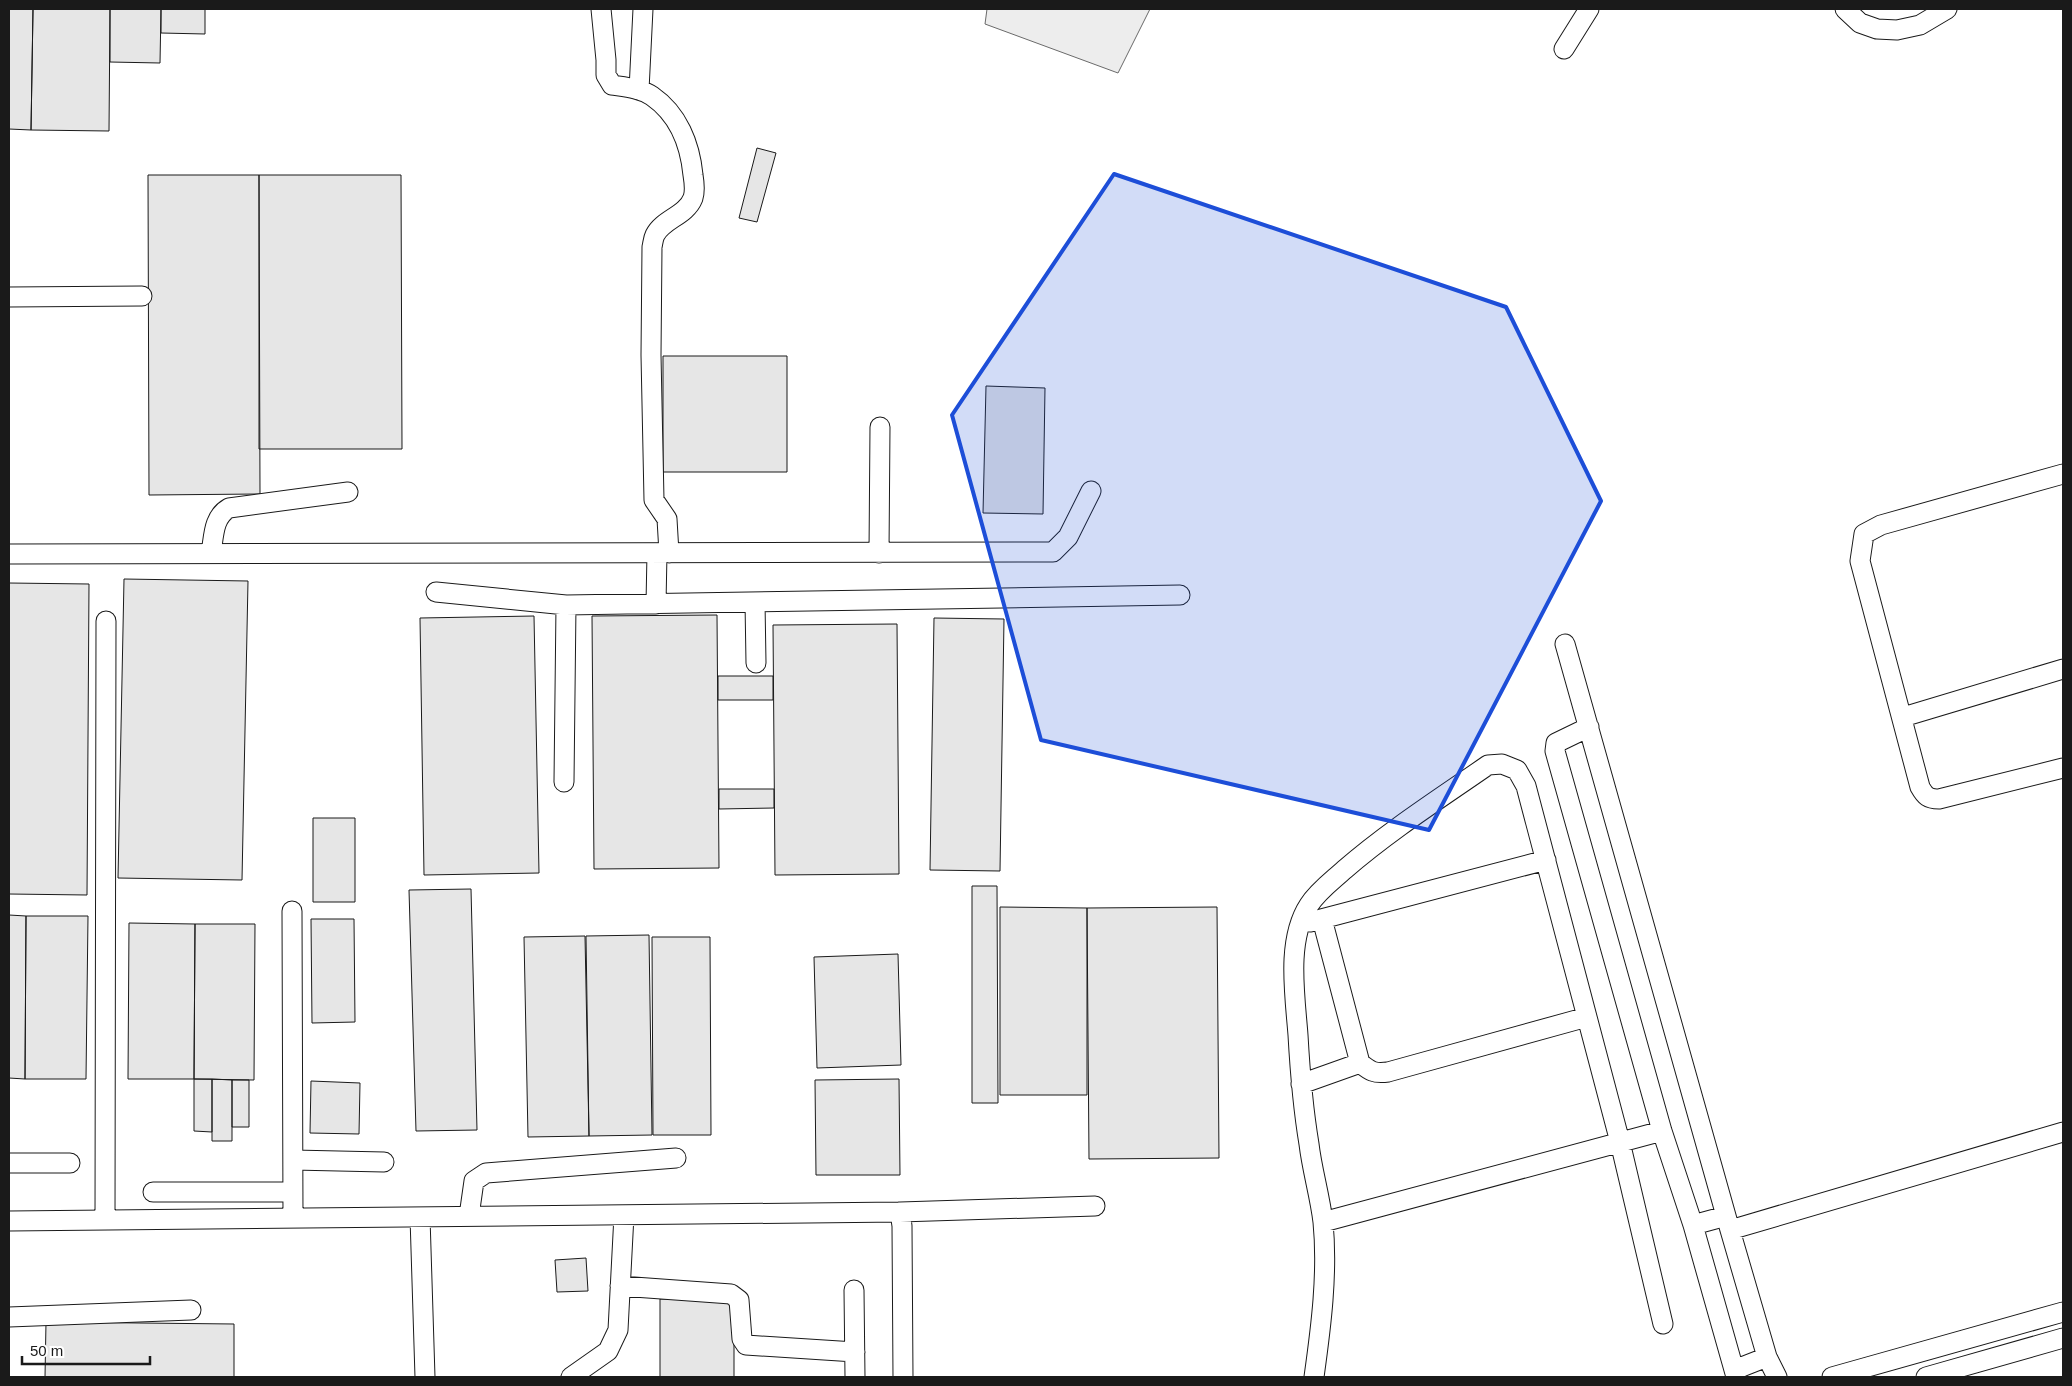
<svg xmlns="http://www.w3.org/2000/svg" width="2072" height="1386" viewBox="0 0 2072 1386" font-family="Helvetica,sans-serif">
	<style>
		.built { fill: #ededed; stroke: #6a6a6a }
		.building { fill: #e6e6e6; stroke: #1a1a1a }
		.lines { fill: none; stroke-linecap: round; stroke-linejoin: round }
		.minor-casing { stroke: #1a1a1a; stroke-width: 21 }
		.minor { stroke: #fff; stroke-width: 19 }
		.marked { fill: #1d4ed8; fill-opacity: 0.2; stroke: #1d4ed8; stroke-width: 4; stroke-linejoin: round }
	</style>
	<rect width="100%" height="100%" fill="#fff"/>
	<path class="built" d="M 987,9 L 1150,9 L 1118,73 L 985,24 Z"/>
	<path class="building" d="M 9,9 L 33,9 L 31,130 L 9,129 Z
		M 33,9 L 110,9 L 109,131 L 31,130 Z
		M 110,9 L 161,9 L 160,63 L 110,62 Z
		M 161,9 L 205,9 L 205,34 L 161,33 Z
		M 757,148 L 776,153 L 757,222 L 739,218 Z
		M 148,175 L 259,175 L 260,494 L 149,495 Z
		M 259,175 L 401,175 L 402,449 L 259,449 Z
		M 663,356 L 787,356 L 787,472 L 663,472 Z
		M 986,386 L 1045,388 L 1043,514 L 983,513 Z
		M 124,579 L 248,581 L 242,880 L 118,878 Z
		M 9,583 L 89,584 L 87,895 L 9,894 Z
		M 717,615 L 719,868 L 594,869 L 592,616 Z
		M 534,616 L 539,873 L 424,875 L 420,618 Z
		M 934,618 L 1004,619 L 1000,871 L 930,870 Z
		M 897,624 L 899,874 L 775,875 L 773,625 Z
		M 718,676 L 773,676 L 773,700 L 718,700 Z
		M 719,789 L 774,789 L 774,808 L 719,809 Z
		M 313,818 L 355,818 L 355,902 L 313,902 Z
		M 972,886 L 997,886 L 998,1103 L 972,1103 Z
		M 471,889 L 477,1130 L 416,1131 L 409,890 Z
		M 1000,907 L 1087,908 L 1087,1095 L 1000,1095 Z
		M 1217,907 L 1219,1158 L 1089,1159 L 1087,908 Z
		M 9,915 L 26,916 L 25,1079 L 9,1078 Z
		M 26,916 L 88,916 L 86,1079 L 25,1079 Z
		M 311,919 L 354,919 L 355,1022 L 312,1023 Z
		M 129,923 L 195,924 L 194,1079 L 128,1079 Z
		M 195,924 L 255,924 L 254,1080 L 194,1079 Z
		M 649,935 L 652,1135 L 589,1136 L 586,936 Z
		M 585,936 L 589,1136 L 528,1137 L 524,937 Z
		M 652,937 L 710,937 L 711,1135 L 653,1135 Z
		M 898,954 L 901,1065 L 817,1068 L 814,957 Z
		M 194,1079 L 212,1079 L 212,1132 L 194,1131 Z
		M 212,1079 L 232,1080 L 232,1141 L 212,1141 Z
		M 899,1079 L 900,1175 L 816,1175 L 815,1080 Z
		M 232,1080 L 249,1080 L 249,1127 L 232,1127 Z
		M 311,1081 L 360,1083 L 359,1134 L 310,1133 Z
		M 586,1258 L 588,1291 L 557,1292 L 555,1260 Z
		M 660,1299 L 734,1299 L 734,1377 L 660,1377 Z
		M 46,1322 L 234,1324 L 234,1377 L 45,1377 Z"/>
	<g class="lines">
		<g class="minor-casing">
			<path id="minor" d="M 601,9 L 606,60 L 606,75 L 612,85 C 625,87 640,88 652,96 C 678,114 690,144 693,175 C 694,181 695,192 693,198 C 686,216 663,219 655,235 C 653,239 653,243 652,247 L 651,355 L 654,500 L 667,519 L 669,553
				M 1845,9 L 1860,23 L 1877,29 L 1897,30 L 1920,25 L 1947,9
				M 1564,49 L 1589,9
				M 639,90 L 643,9
				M 9,297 L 142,296
				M 2063,474 L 1881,525 L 1864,534 L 1860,561 L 1920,787 C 1925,796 1928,799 1939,799 L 2063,768
				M 211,553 C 214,536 213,517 229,508 L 348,492
				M 879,553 L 880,427
				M 9,554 L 1053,552 L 1068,537 L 1091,491
				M 436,592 L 566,605 L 1180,595
				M 755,602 L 756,663
				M 656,604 L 657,553
				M 1565,644 L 1730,1230 L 1767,1357
				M 1903,717 L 2063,669
				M 1589,727 L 1556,743 L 1555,751 L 1662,1131 L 1693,1225 L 1736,1377
				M 564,782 L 566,605
				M 292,911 L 293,1218
				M 1322,919 L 1360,1063 C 1370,1071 1374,1074 1388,1072 L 1587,1017
				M 1310,922 L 1546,860
				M 1301,1084 L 1360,1063
				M 293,1160 L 384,1162
				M 9,1163 L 70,1163
				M 153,1192 L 293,1192
				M 900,1212 L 902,1226 L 903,1377
				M 469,1216 L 474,1181 L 486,1173 L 676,1158
				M 420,1217 L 425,1377
				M 105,1220 L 106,621
				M 9,1221 L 900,1212 L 1095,1206
				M 1323,1222 L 1662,1131
				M 1693,1225 L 1726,1216
				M 1730,1230 L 2063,1132
				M 620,1286 L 731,1294 L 739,1300 L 742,1339 L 746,1345 L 855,1352
				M 854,1290 L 855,1377
				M 9,1317 L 191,1310
				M 1734,1370 L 1767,1357 L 1777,1377
				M 571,1377 L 608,1351 L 618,1330 L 624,1215
				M 1314,1377 C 1321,1327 1328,1273 1323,1222 C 1320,1196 1312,1170 1309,1144 C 1303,1108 1300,1071 1298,1035 C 1295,995 1286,940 1309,905 C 1318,891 1332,881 1344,870 C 1389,831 1439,799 1488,765 L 1502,764 L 1517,770 L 1526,786 L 1620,1142 L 1663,1324
				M 1832,1377 L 2063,1312
				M 1926,1377 L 2063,1338"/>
		</g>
		<use href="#minor" class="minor"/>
	</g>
	<path class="marked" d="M 1114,174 L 1506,307 L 1601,501 L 1429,830 L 1041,740 L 952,415 Z"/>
	<rect width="2072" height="1386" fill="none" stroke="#1a1a1a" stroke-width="20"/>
	<path d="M22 1356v8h128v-8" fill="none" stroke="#1a1a1a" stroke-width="2.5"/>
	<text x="30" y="1356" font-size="15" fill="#1a1a1a" stroke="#ffffff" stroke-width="4" paint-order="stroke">50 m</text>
</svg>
